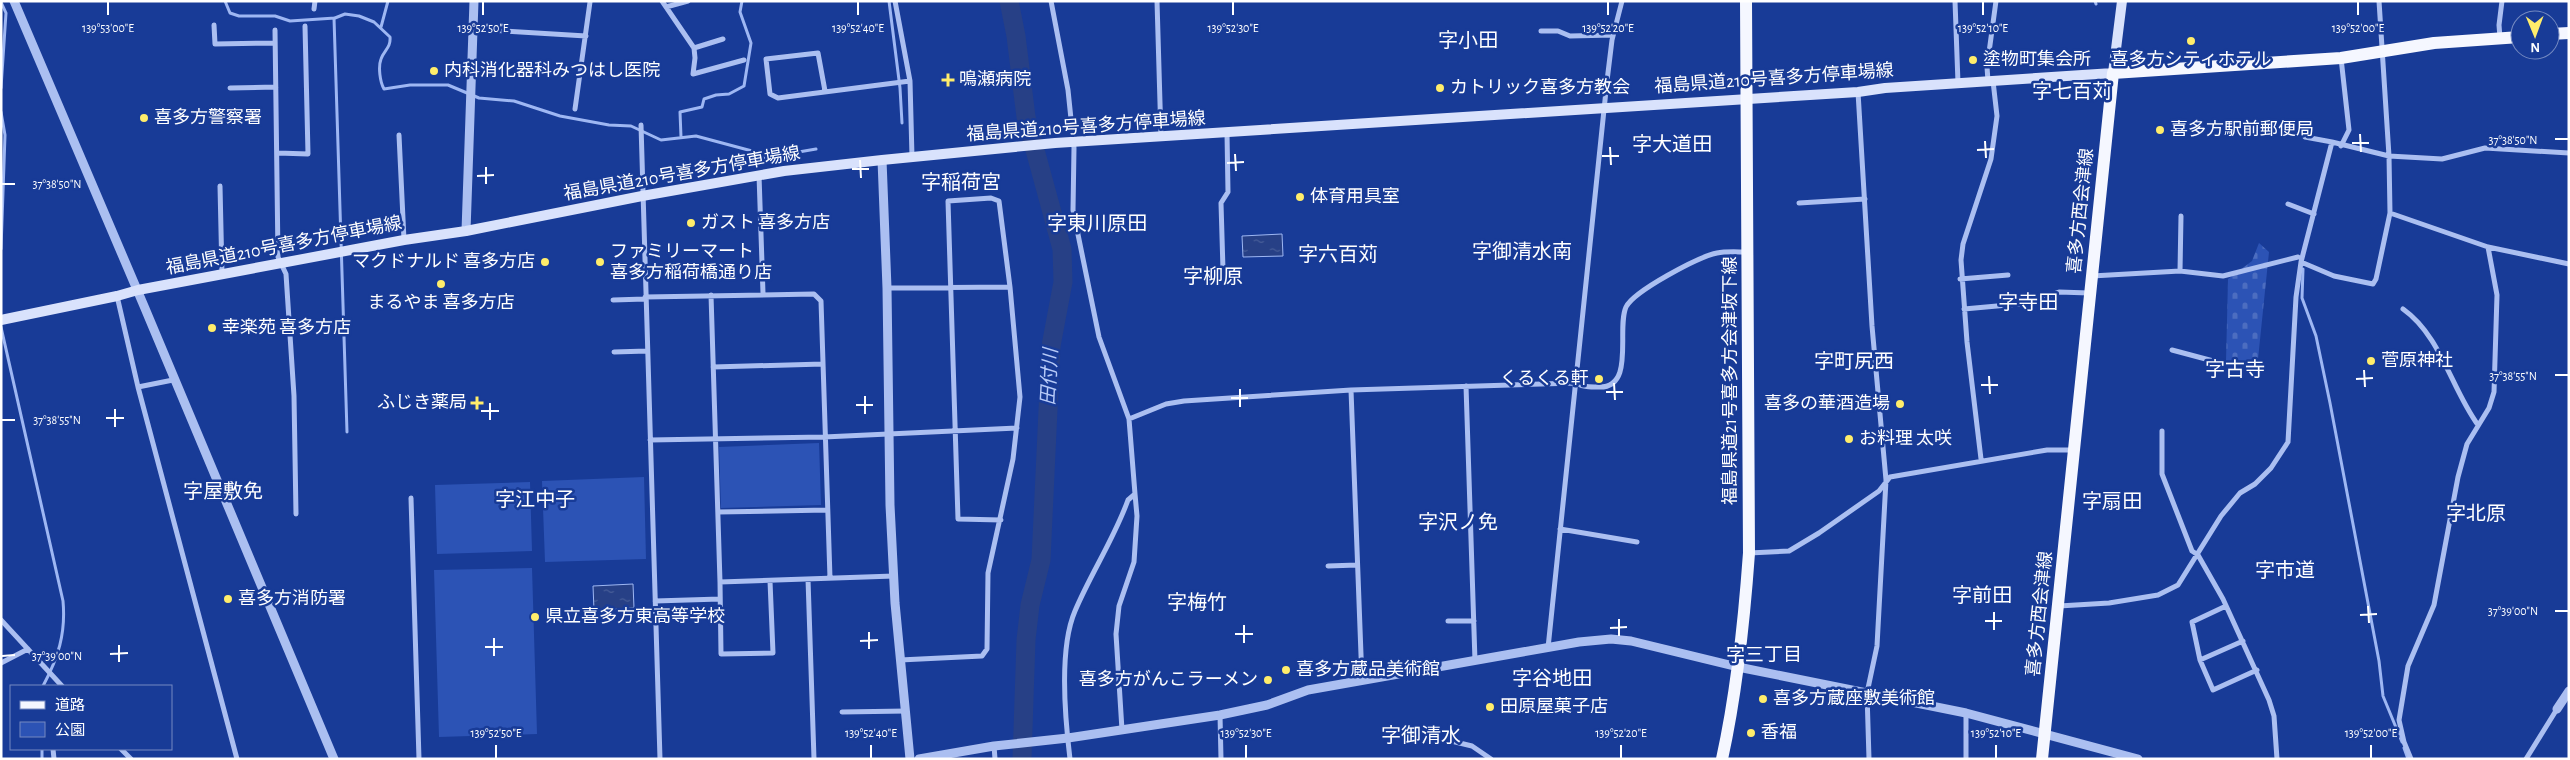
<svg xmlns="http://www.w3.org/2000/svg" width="2570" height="760" viewBox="0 0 2570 760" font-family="'Alegreya Sans','Noto Sans JP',sans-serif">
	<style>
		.green { fill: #2c53b5 }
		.cemetery { fill: url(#cemetery-stones) }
		.water { fill: url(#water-ripples); stroke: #9eb7f3 }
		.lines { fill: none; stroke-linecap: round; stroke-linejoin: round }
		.stream { stroke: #9eb7f3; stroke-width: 3 }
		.river { stroke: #274086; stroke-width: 19 }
		.minor { stroke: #abbff1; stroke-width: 5 }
		.tertiary { stroke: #abbff1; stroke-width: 9 }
		.secondary { stroke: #d9e2fc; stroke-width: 10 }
		.primary { stroke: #f5f7ff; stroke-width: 12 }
		.ticks { fill: none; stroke: #fff; stroke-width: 2 }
		.poi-dot { fill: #ffed6b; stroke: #183b97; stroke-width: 2 }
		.labels { text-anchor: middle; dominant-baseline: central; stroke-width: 5; stroke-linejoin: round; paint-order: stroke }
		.poi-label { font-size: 18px; fill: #fff; stroke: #183b97; text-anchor: start }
		.street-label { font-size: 18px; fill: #fff; stroke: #183b97 }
		.water-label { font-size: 19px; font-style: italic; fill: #b7caf7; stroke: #183b97 }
		.neighbourhood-label { font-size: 19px; fill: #fff; stroke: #183b97 }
		.quarter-label { font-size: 20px; fill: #fff; stroke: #183b97 }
		.ticks-label { font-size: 12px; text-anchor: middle; fill: #fff; stroke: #183b97; stroke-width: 5; stroke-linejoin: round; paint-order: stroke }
	</style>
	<defs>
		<pattern id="cemetery-stones" width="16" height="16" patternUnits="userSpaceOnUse" patternTransform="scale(1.25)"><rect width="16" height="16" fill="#2c53b5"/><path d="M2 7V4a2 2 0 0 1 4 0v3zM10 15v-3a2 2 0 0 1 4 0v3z" fill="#4c6dc0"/></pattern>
		<pattern id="water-ripples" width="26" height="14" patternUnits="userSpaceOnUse" patternTransform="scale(1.25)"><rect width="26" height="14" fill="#274086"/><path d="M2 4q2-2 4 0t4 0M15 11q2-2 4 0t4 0" fill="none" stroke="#475d98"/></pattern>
	</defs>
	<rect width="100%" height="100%" fill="#183b97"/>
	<path class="green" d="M 819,443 L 821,505 L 721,508 L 719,447 Z
		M 644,477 L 646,559 L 545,562 L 542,481 Z
		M 530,482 L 532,551 L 437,554 L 435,485 Z
		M 532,568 L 537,734 L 439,737 L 434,570 Z"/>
	<path class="cemetery" d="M 2259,243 L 2269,252 L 2257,369 L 2226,362 L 2228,279 L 2252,261 Z"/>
	<path class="water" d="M 1282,234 L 1283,256 L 1243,257 L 1242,236 Z
		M 633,584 L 634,608 L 594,610 L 593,586 Z"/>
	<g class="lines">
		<path class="stream" d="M 225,1 L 230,13 L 239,16 L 275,16 L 290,21 L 335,18 L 345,14 L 359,16 L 374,22 L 390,37 C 391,48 384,50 381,59 C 378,67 380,82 384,89 L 410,85 L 448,85 L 479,98 L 514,101 L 560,116 L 609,125 L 631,126 L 661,140 L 696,136 L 752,151 L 764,158 L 816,149
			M 889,1 L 900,88 L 902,123
			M 2095,1 L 2096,4
			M 1,2 L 6,13 L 1,88
			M 334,18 L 347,432
			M 381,27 L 388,1
			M 1,112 L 5,135 L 1,249
			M 681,137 L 680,112 L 702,107 L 704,99 L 716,95 L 729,94 L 744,86 L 751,43 L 740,12 L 742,1
			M 2303,269 L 2302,298 L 2316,336 L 2330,403 L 2379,661 L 2383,696 L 2402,742
			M 1,327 L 63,601 C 66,634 58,658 43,686
			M 2404,748 L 2408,759
			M 42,749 L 42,759"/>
		<path class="river" d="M 1009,1 L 1016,36 L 1026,117 L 1062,249 L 1063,282 L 1051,346 L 1041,560 L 1030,605 L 1026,640 L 1022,759"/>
		<path class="minor" d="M 662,1 L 694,48 L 695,58 L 693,74 L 744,60
			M 895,1 L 910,81 L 912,157
			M 1051,1 L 1068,90 L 1074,148 L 1073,210 L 1099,337 L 1129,419 L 1135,494 L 1128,500 C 1114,539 1091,573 1075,611 C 1059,648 1065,718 1070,759
			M 1157,1 L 1161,137
			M 1955,1 L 1958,83
			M 666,7 L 688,1
			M 314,9 L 315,1
			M 214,25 L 215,44 L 274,43
			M 473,29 L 586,36
			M 275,30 L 278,257 L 286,274 L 294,396 L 296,514
			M 1541,31 L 1558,31 L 1570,36 L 1613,35
			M 2500,38 L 2499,25 L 2502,1
			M 694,48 L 723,39
			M 1988,81 L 1987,67 L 1996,1
			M 230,88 L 276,87
			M 825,91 L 818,53 L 766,59 L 770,94 L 778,98 L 910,81
			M 1858,92 L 1872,326 L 1886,480 L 1877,646 L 1867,693 L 1869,759
			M 575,109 L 590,2
			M 641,125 L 660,759
			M 2305,133 L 2305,137 L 2332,142
			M 399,135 L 404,240
			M 2341,146 L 2349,130 L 2341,58
			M 278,153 L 308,154 L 305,26
			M 759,175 L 763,293
			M 220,186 L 222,274
			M 1799,203 L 1865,199
			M 2288,204 L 2314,214
			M 2390,213 L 2488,247 L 2569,264
			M 2301,262 L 2334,276 L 2373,284 L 2376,279 L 2390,213 L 2389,156 L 2379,1
			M 1223,270 L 1221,203 L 1228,192 L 1227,133
			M 2180,271 L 2181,216
			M 2092,276 L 2180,271 L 2223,276 L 2298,257
			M 1960,279 L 2008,275
			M 887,288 L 1010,287 L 1020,397 L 1013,459 L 988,573 L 987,649 L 982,656 L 900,660
			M 711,295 L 720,582 L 894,576
			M 117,296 L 138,387 L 237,759
			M 645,297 L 814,294 L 821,301 L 830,578
			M 613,300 L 645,299
			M 1964,309 L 2030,303 L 2059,292 L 2089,293
			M 2403,309 C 2441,336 2451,388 2478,425
			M 2172,350 L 2217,362
			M 614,352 L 647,351
			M 713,367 L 823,364
			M 1466,386 L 1475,661
			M 138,387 L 173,380
			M 1351,390 L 1362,681
			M 1129,419 L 1166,404 L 1184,401 L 1351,390 L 1576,383 C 1583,387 1590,387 1598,387 C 1636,389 1616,329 1626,307 C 1634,291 1698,257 1717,253 C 1726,251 1738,252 1747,252
			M 2162,431 L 2162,474 L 2192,551 L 2198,555 L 2223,599 L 2269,700 L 2274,716 L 2277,759
			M 650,440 L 824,437 L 1017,428
			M 1981,459 L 1967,342 L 1961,260 L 1963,244 L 1991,159 L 1997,116 L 1993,81
			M 411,498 L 419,759
			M 718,512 L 827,510
			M 1001,520 L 958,519 L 948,201 L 991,198 L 999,201 L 1010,287
			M 1560,529 L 1637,542
			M 1749,553 L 1789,551 L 1819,533 L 1879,491 L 1890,477 L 2047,450 L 2073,450
			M 1328,566 L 1357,565
			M 808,579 L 814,759
			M 720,582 L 721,654 L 773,653 L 770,581
			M 655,601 L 720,599
			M 2059,606 L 2109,603 L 2158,595 L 2178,585 L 2221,516 L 2240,493 L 2255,484 L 2271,468 L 2288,442 L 2296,297 L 2301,262 L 2332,142 L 2389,156 L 2442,159 L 2485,148 L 2569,153
			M 2226,606 L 2192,622 L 2200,660 L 2213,690 L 2257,670
			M 1,620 L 62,686
			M 1448,621 L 1474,621
			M 1548,648 L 1607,81 L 1612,40 L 1622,1
			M 2200,660 L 2243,641
			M 1,663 L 28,649
			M 842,712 L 906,711
			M 1966,713 L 1966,759
			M 1220,715 L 1221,759
			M 1122,730 L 1116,634 L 1119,606 L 1134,562 L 1137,516 L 1135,494
			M 1447,740 L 1472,746 L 1491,759
			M 994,746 L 995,759
			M 53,749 L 54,759
			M 121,749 L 131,759
			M 2411,759 L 2404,742 L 2399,720 L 2408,666 L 2434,605 L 2458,477 L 2467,444 L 2489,408 L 2494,392 L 2497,295 L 2488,247
			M 2526,759 L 2557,709"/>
		<path class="tertiary" d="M 14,1 C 122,253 229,506 334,759
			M 882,160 L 887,288 L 890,505 L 895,603 L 910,759
			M 466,231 L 474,1
			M 2557,709 L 2569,691
			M 919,759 L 994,746 L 1068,738 L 1220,715 L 1267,705 L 1308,690 L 1579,642 L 1611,639 L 1631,641 L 1738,667 L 1966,713 L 2138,759"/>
		<path class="secondary" d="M 1,320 L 117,296 L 138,290 L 404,240 L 466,231 L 642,196 L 784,171 L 882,160 L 1055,143 L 1858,92 L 1885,88 L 2113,73 L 2122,1"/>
		<path class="primary" d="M 2550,34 L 2569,33
			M 1722,759 C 1737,691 1744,623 1749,553 L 1746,1
			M 2042,759 L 2113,73 L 2341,58 L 2434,43 L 2520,37"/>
	</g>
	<path class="ticks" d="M 108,2 L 108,15M 483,2 L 483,15M 858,2 L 858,15M 1233,2 L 1233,15M 1608,2 L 1608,15M 1983,2 L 1983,15M 2358,2 L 2358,15M 2360,134 L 2361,152M 2555,139 L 2568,139M 1985,141 L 1986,158M 2352,143 L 2369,143M 1610,147 L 1611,165M 1977,150 L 1994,149M 1235,154 L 1236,171M 1602,156 L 1619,156M 860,160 L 861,178M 1227,163 L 1244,162M 486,167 L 486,184M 852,169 L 869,169M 477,176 L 494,175M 2,184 L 15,184M 2364,370 L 2365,387M 2555,375 L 2568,375M 1989,376 L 1990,394M 2356,379 L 2373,378M 1614,383 L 1615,400M 1981,385 L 1998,385M 1240,389 L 1240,407M 1606,392 L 1623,392M 865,396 L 865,414M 1231,398 L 1248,398M 490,403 L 490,420M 856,405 L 873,405M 115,409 L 115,427M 481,411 L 499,411M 106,418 L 124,418M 2,420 L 15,420M 2368,606 L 2369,623M 2555,611 L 2568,611M 1994,612 L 1994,630M 2360,615 L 2377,614M 1619,619 L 1619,636M 1985,621 L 2002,621M 1244,625 L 1244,643M 1610,628 L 1627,627M 869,632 L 869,649M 1235,634 L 1253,634M 494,638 L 494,656M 860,641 L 878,640M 119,645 L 119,662M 485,647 L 503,647M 110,654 L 128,653M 2,656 L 15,655M 496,745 L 496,758M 871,745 L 871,758M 1246,745 L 1246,758M 1621,745 L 1621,758M 1996,745 L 1996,758M 2371,745 L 2371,758"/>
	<g class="poi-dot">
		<circle cx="2191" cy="41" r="5"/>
		<circle cx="1973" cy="60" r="5"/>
		<circle cx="434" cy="71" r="5"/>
		<path d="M945.5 72.5h5v5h5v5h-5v5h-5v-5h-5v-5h5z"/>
		<circle cx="1440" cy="88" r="5"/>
		<circle cx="144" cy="118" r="5"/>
		<circle cx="2160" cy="130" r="5"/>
		<circle cx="1300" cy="197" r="5"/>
		<circle cx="691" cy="223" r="5"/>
		<circle cx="545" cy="262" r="5"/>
		<circle cx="600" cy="262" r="5"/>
		<circle cx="441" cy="284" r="5"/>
		<circle cx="212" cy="328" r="5"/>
		<circle cx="2371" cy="361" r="5"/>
		<circle cx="1599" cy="379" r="5"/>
		<path d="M474.5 395.5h5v5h5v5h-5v5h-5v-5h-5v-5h5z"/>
		<circle cx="1900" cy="404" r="5"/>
		<circle cx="1849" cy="439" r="5"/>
		<circle cx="228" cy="599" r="5"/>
		<circle cx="535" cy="617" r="5"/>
		<circle cx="1286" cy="670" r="5"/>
		<circle cx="1268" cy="680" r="5"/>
		<circle cx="1763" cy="699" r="5"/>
		<circle cx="1490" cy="707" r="5"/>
		<circle cx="1751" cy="733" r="5"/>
	</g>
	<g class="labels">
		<g class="poi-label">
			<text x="1983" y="60">塗物町集会所</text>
			<text x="2191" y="60" text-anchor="middle">喜多方シティホテル</text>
			<text x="444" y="71">内科消化器科みつはし医院</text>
			<text x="959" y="80">鳴瀬病院</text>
			<text x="1450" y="88">カトリック喜多方教会</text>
			<text x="154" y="118">喜多方警察署</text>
			<text x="2170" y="130">喜多方駅前郵便局</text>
			<text x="1310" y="197">体育用具室</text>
			<text x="701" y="223">ガスト 喜多方店</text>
			<text x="610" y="252">ファミリーマート<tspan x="610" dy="21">喜多方稲荷橋通り店</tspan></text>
			<text x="535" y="262" text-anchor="end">マクドナルド 喜多方店</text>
			<text x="441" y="303" text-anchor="middle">まるやま 喜多方店</text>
			<text x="222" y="328">幸楽苑 喜多方店</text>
			<text x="2381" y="361">菅原神社</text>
			<text x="1589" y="379" text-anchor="end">くるくる軒</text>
			<text x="467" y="403" text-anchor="end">ふじき薬局</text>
			<text x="1890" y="404" text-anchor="end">喜多の華酒造場</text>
			<text x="1859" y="439">お料理 太咲</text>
			<text x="238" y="599">喜多方消防署</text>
			<text x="545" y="617">県立喜多方東高等学校</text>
			<text x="1296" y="670">喜多方蔵品美術館</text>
			<text x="1258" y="680" text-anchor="end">喜多方がんこラーメン</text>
			<text x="1773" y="699">喜多方蔵座敷美術館</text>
			<text x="1500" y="707">田原屋菓子店</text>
			<text x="1761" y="733">香福</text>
		</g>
		<g class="street-label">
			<text transform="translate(1774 79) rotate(-4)">福島県道210号喜多方停車場線</text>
			<text transform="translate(1086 127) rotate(-4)">福島県道210号喜多方停車場線</text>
			<text transform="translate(682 174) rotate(-10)">福島県道210号喜多方停車場線</text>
			<text transform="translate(2081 211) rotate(-84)">喜多方西会津線</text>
			<text transform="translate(284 246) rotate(-11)">福島県道210号喜多方停車場線</text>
			<text transform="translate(1731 381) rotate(-90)">福島県道21号喜多方会津坂下線</text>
			<text transform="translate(2040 614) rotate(-84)">喜多方西会津線</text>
		</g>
		<g class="water-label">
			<text transform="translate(1050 377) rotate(-87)">田付川</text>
		</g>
		<g class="neighbourhood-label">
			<text x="1764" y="655">字三丁目</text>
		</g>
		<g class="quarter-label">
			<text x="1468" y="41">字小田</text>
			<text x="2072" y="92">字七百苅</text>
			<text x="1672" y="145">字大道田</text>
			<text x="961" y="183">字稲荷宮</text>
			<text x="1097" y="224">字東川原田</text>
			<text x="1522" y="252">字御清水南</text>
			<text x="1338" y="255">字六百苅</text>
			<text x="1213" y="277">字柳原</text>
			<text x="2028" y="303">字寺田</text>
			<text x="1854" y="362">字町尻西</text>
			<text x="2235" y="370">字古寺</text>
			<text x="223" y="492">字屋敷免</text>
			<text x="535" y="500">字江中子</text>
			<text x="2112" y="502">字扇田</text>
			<text x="2476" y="514">字北原</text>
			<text x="1458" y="523">字沢ノ免</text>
			<text x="2285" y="571">字市道</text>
			<text x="1982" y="596">字前田</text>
			<text x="1197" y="603">字梅竹</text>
			<text x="1552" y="679">字谷地田</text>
			<text x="1421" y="736">字御清水</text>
		</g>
	</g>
	<g class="ticks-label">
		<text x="108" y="32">139°53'00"E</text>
		<text x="483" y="32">139°52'50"E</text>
		<text x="858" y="32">139°52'40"E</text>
		<text x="1233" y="32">139°52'30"E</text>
		<text x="1608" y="32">139°52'20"E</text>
		<text x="1983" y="32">139°52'10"E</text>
		<text x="2358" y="32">139°52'00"E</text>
		<text x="2513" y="144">37°38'50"N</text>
		<text x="57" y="188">37°38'50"N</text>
		<text x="2513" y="380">37°38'55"N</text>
		<text x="57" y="424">37°38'55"N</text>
		<text x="2513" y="615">37°39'00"N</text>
		<text x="57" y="660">37°39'00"N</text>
		<text x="496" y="737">139°52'50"E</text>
		<text x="871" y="737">139°52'40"E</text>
		<text x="1246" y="737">139°52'30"E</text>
		<text x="1621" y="737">139°52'20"E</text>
		<text x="1996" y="737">139°52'10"E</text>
		<text x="2371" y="737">139°52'00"E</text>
	</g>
	<rect width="2570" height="760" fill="none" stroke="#ffffff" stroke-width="5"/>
	<rect x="10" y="685" width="162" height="65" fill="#183b97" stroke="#7489c1"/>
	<rect x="20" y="701" width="25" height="8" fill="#f5f7ff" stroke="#7489c1"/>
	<text x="55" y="710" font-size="15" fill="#ffffff">道路</text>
	<rect x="20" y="722" width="25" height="15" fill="#2c53b5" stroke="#7489c1"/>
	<text x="55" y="735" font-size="15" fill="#ffffff">公園</text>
	<g transform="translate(2535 35) rotate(179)"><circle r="24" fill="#183b97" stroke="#7489c1"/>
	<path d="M0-4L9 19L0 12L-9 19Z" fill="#ffed6b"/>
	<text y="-8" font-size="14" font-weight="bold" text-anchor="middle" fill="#ffffff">N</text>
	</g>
</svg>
